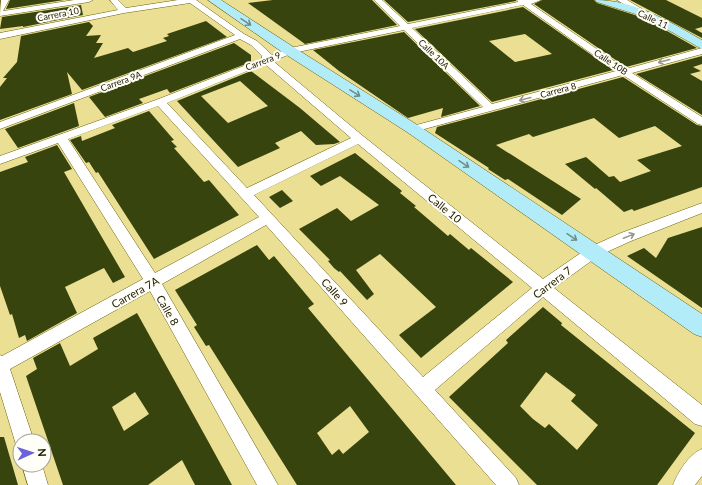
<svg xmlns="http://www.w3.org/2000/svg" width="702" height="485" viewBox="0 0 702 485" font-family="Lato,sans-serif">
	<style>
		.building { fill: #38440d; fill-rule: evenodd }
		.lines { fill: none; stroke-linecap: round; stroke-linejoin: round }
		.street-casing { stroke: #6b610c; stroke-width: 1 }
		.secondary-casing { stroke: #6b610c; stroke-width: 1 }
		.street { fill: #fff; fill-rule: evenodd }
		.secondary { fill: #b3ecf9; fill-rule: evenodd }
		.oneway { stroke: #708d89 }
		.oneway2 { stroke: #9a988c }
		.labels { text-anchor: middle; dominant-baseline: central; stroke-width: 4; stroke-linejoin: round; paint-order: stroke }
		.far-street-label { font-size: 9px; fill: #1e1900; stroke: #fffef7 }
		.street-label { font-size: 11px; fill: #1e1900; stroke: #fffef7 }
	</style>
	<rect width="100%" height="100%" fill="#eadf93"/>
	<path class="building" d="M 10,0 L 64,0 L 6,9 Z
		M 273,0 L 372,0 L 397,25 L 305,44 L 248,3 Z
		M 384,0 L 516,0 L 516,1 L 408,22 Z
		M 542,0 L 594,0 L 597,3 L 644,18 L 697,48 L 626,67 L 534,4 Z
		M 630,0 L 666,0 L 702,18 L 702,27 L 695,29 L 702,33 L 702,38 Z
		M 81,5 L 83,15 L 23,27 L 23,26 L 0,29 L 2,17 Z
		M 523,7 L 613,70 L 492,102 L 415,29 ZM 525,34 L 552,54 L 515,62 L 489,41 Z
		M 206,21 L 227,37 L 82,90 L 67,72 L 72,94 L 0,120 L 0,87 L 7,78 L 3,78 L 17,62 L 21,36 L 89,22 L 93,26 L 86,36 L 101,35 L 96,43 L 103,43 L 94,58 L 128,48 L 133,52 L 167,41 L 163,38 L 169,36 L 167,34 Z
		M 404,32 L 480,106 L 441,117 L 443,108 L 408,118 L 339,71 L 313,50 Z
		M 234,43 L 251,55 L 251,62 L 170,93 L 167,89 L 139,99 L 143,103 L 105,117 L 89,97 Z
		M 702,56 L 702,64 L 693,67 L 701,71 L 690,74 L 702,81 L 702,115 L 636,74 Z
		M 251,71 L 300,108 L 340,142 L 334,144 L 316,145 L 301,131 L 275,143 L 280,148 L 238,167 L 177,101 ZM 240,81 L 268,106 L 228,123 L 201,96 Z
		M 623,77 L 697,125 L 702,126 L 702,187 L 634,211 L 632,209 L 624,212 L 596,188 L 595,189 L 565,164 L 586,157 L 609,177 L 614,176 L 620,182 L 651,171 L 637,160 L 682,146 L 655,126 L 619,138 L 594,118 L 533,137 L 529,134 L 496,145 L 581,199 L 562,215 L 508,179 L 505,180 L 488,169 L 489,168 L 435,133 L 437,127 Z
		M 74,103 L 79,126 L 18,148 L 5,129 Z
		M 149,111 L 174,140 L 171,141 L 177,147 L 174,148 L 204,182 L 209,180 L 239,215 L 154,259 L 98,172 L 96,173 L 89,162 L 86,163 L 70,140 L 81,136 L 82,141 L 115,128 L 112,125 Z
		M 57,145 L 72,169 L 64,172 L 125,277 L 113,283 L 104,268 L 65,287 L 77,313 L 27,341 L 25,335 L 19,338 L 12,314 L 10,315 L 0,286 L 0,172 L 28,162 L 25,157 Z
		M 355,153 L 402,191 L 400,193 L 416,206 L 414,207 L 448,236 L 450,234 L 469,250 L 471,248 L 513,282 L 421,358 L 399,335 L 436,307 L 380,254 L 356,270 L 374,294 L 367,300 L 340,271 L 339,272 L 334,268 L 328,261 L 330,260 L 299,229 L 337,208 L 351,221 L 379,205 L 340,176 L 321,186 L 310,176 Z
		M 282,190 L 293,201 L 280,208 L 269,197 Z
		M 702,227 L 702,308 L 627,256 L 644,248 L 656,258 L 668,238 Z
		M 257,245 L 269,260 L 274,256 L 314,304 L 308,308 L 456,485 L 297,485 L 209,345 L 206,346 L 194,327 L 197,325 L 175,290 ZM 350,406 L 369,432 L 343,454 L 339,449 L 332,455 L 317,433 Z
		M 543,307 L 562,323 L 561,325 L 695,433 L 657,485 L 537,485 L 449,397 L 508,343 L 506,340 ZM 546,372 L 576,395 L 571,401 L 598,425 L 577,450 L 549,424 L 545,428 L 533,419 L 520,406 Z
		M 137,313 L 208,441 L 232,485 L 195,485 L 182,460 L 148,485 L 63,485 L 26,376 L 37,369 L 33,358 L 60,343 L 70,366 L 98,349 L 93,338 ZM 135,392 L 149,414 L 124,431 L 112,407 Z
		M 0,437 L 4,437 L 18,485 L 0,485 Z"/>
	<g class="lines">
		<g class="street-casing">
			<path id="street" d="M 1,0 L 9,0 L 3,11 L 74,0 L 93,0 L 89,2 L 0,16 Z
				M 110,0 L 118,0 L 126,8 L 178,0 L 196,0 L 244,34 L 257,41 L 272,55 L 290,48 L 400,26 L 374,0 L 382,0 L 408,24 L 518,2 L 517,0 L 541,0 L 531,4 L 626,69 L 702,48 L 702,54 L 632,73 L 702,117 L 702,125 L 698,124 L 623,75 L 417,131 L 409,131 L 407,129 L 409,127 L 483,107 L 404,30 L 293,53 L 273,61 L 363,136 L 543,279 L 588,248 L 621,233 L 702,203 L 702,213 L 631,241 L 598,256 L 554,288 L 702,405 L 702,426 L 695,424 L 543,297 L 435,390 L 516,478 L 519,485 L 496,485 L 266,225 L 162,284 L 278,485 L 257,485 L 150,291 L 10,369 L 34,441 L 20,441 L 20,449 L 17,448 L 0,392 L 0,355 L 2,356 L 143,279 L 58,143 L 0,164 L 0,156 L 156,100 L 262,59 L 262,56 L 251,45 L 240,39 L 0,129 L 0,122 L 235,35 L 190,3 L 124,13 L 0,39 L 0,33 L 118,10 ZM 523,5 L 616,71 L 492,104 L 412,28 ZM 265,64 L 351,138 L 247,188 L 167,103 ZM 158,106 L 259,217 L 155,273 L 68,139 ZM 358,144 L 532,288 L 423,377 L 254,195 Z
				M 617,0 L 627,0 L 652,15 L 651,17 L 645,17 Z
				M 702,449 L 702,476 L 695,485 L 673,485 C 678,472 689,454 702,449 Z
				M 22,465 L 42,465 L 48,485 L 28,485 Z"/>
		</g>
		<g class="secondary-casing">
			<path id="secondary" d="M 208,0 L 221,0 L 295,48 L 419,126 L 702,314 L 702,337 L 694,334 L 407,132 L 285,54 Z
				M 595,0 C 635,0 668,21 702,40 L 702,49 L 645,17 L 597,2 Z"/>
		</g>
		<use href="#street" class="street"/>
		<use href="#secondary" class="secondary"/>
	</g>
	<defs><path id="oneway-shaft" d="M-6 0H5M1.5-3L5.5 0L1.5 3" fill="none" stroke-width="1.6" stroke-linecap="round" stroke-linejoin="round"/></defs>
	<g class="oneway">
		<use href="#oneway-shaft" transform="translate(246 22) rotate(34)"/>
		<use href="#oneway-shaft" transform="translate(355 93) rotate(32)"/>
		<use href="#oneway-shaft" transform="translate(464 164) rotate(34)"/>
		<use href="#oneway-shaft" transform="translate(572 237) rotate(34)"/>
	</g>
	<g class="oneway2">
		<use href="#oneway-shaft" transform="translate(664 61) rotate(165)"/>
		<use href="#oneway-shaft" transform="translate(525 99) rotate(165)"/>
		<use href="#oneway-shaft" transform="translate(629 236) rotate(-22)"/>
	</g>
	<g class="labels">
		<g class="far-street-label">
			<text transform="translate(58 14) rotate(-11)">Carrera 10</text>
			<text transform="translate(653 19) rotate(25)">Calle 11</text>
			<text transform="translate(434 54) rotate(44)">Calle 10A</text>
			<text transform="translate(263 61) rotate(-21)">Carrera 9</text>
			<text transform="translate(611 62) rotate(34)">Calle 10B</text>
			<text transform="translate(121 81) rotate(-20)">Carrera 9A</text>
			<text transform="translate(558 90) rotate(-15)">Carrera 8</text>
		</g>
		<g class="street-label">
			<text transform="translate(445 208) rotate(39)">Calle 10</text>
			<text transform="translate(552 282) rotate(-37)">Carrera 7</text>
			<text transform="translate(135 292) rotate(-29)">Carrera 7A</text>
			<text transform="translate(335 292) rotate(48)">Calle 9</text>
			<text transform="translate(168 310) rotate(60)">Calle 8</text>
		</g>
	</g>
	<g transform="translate(32 453) rotate(87)"><circle r="19" fill="#fffef7" stroke="#a5a294"/>
	<path d="M0-3L7 15L0 10L-7 15Z" fill="#6a63dc"/>
	<text y="-6" font-size="11" font-weight="bold" text-anchor="middle" fill="#1e1900">N</text>
	</g>
</svg>
